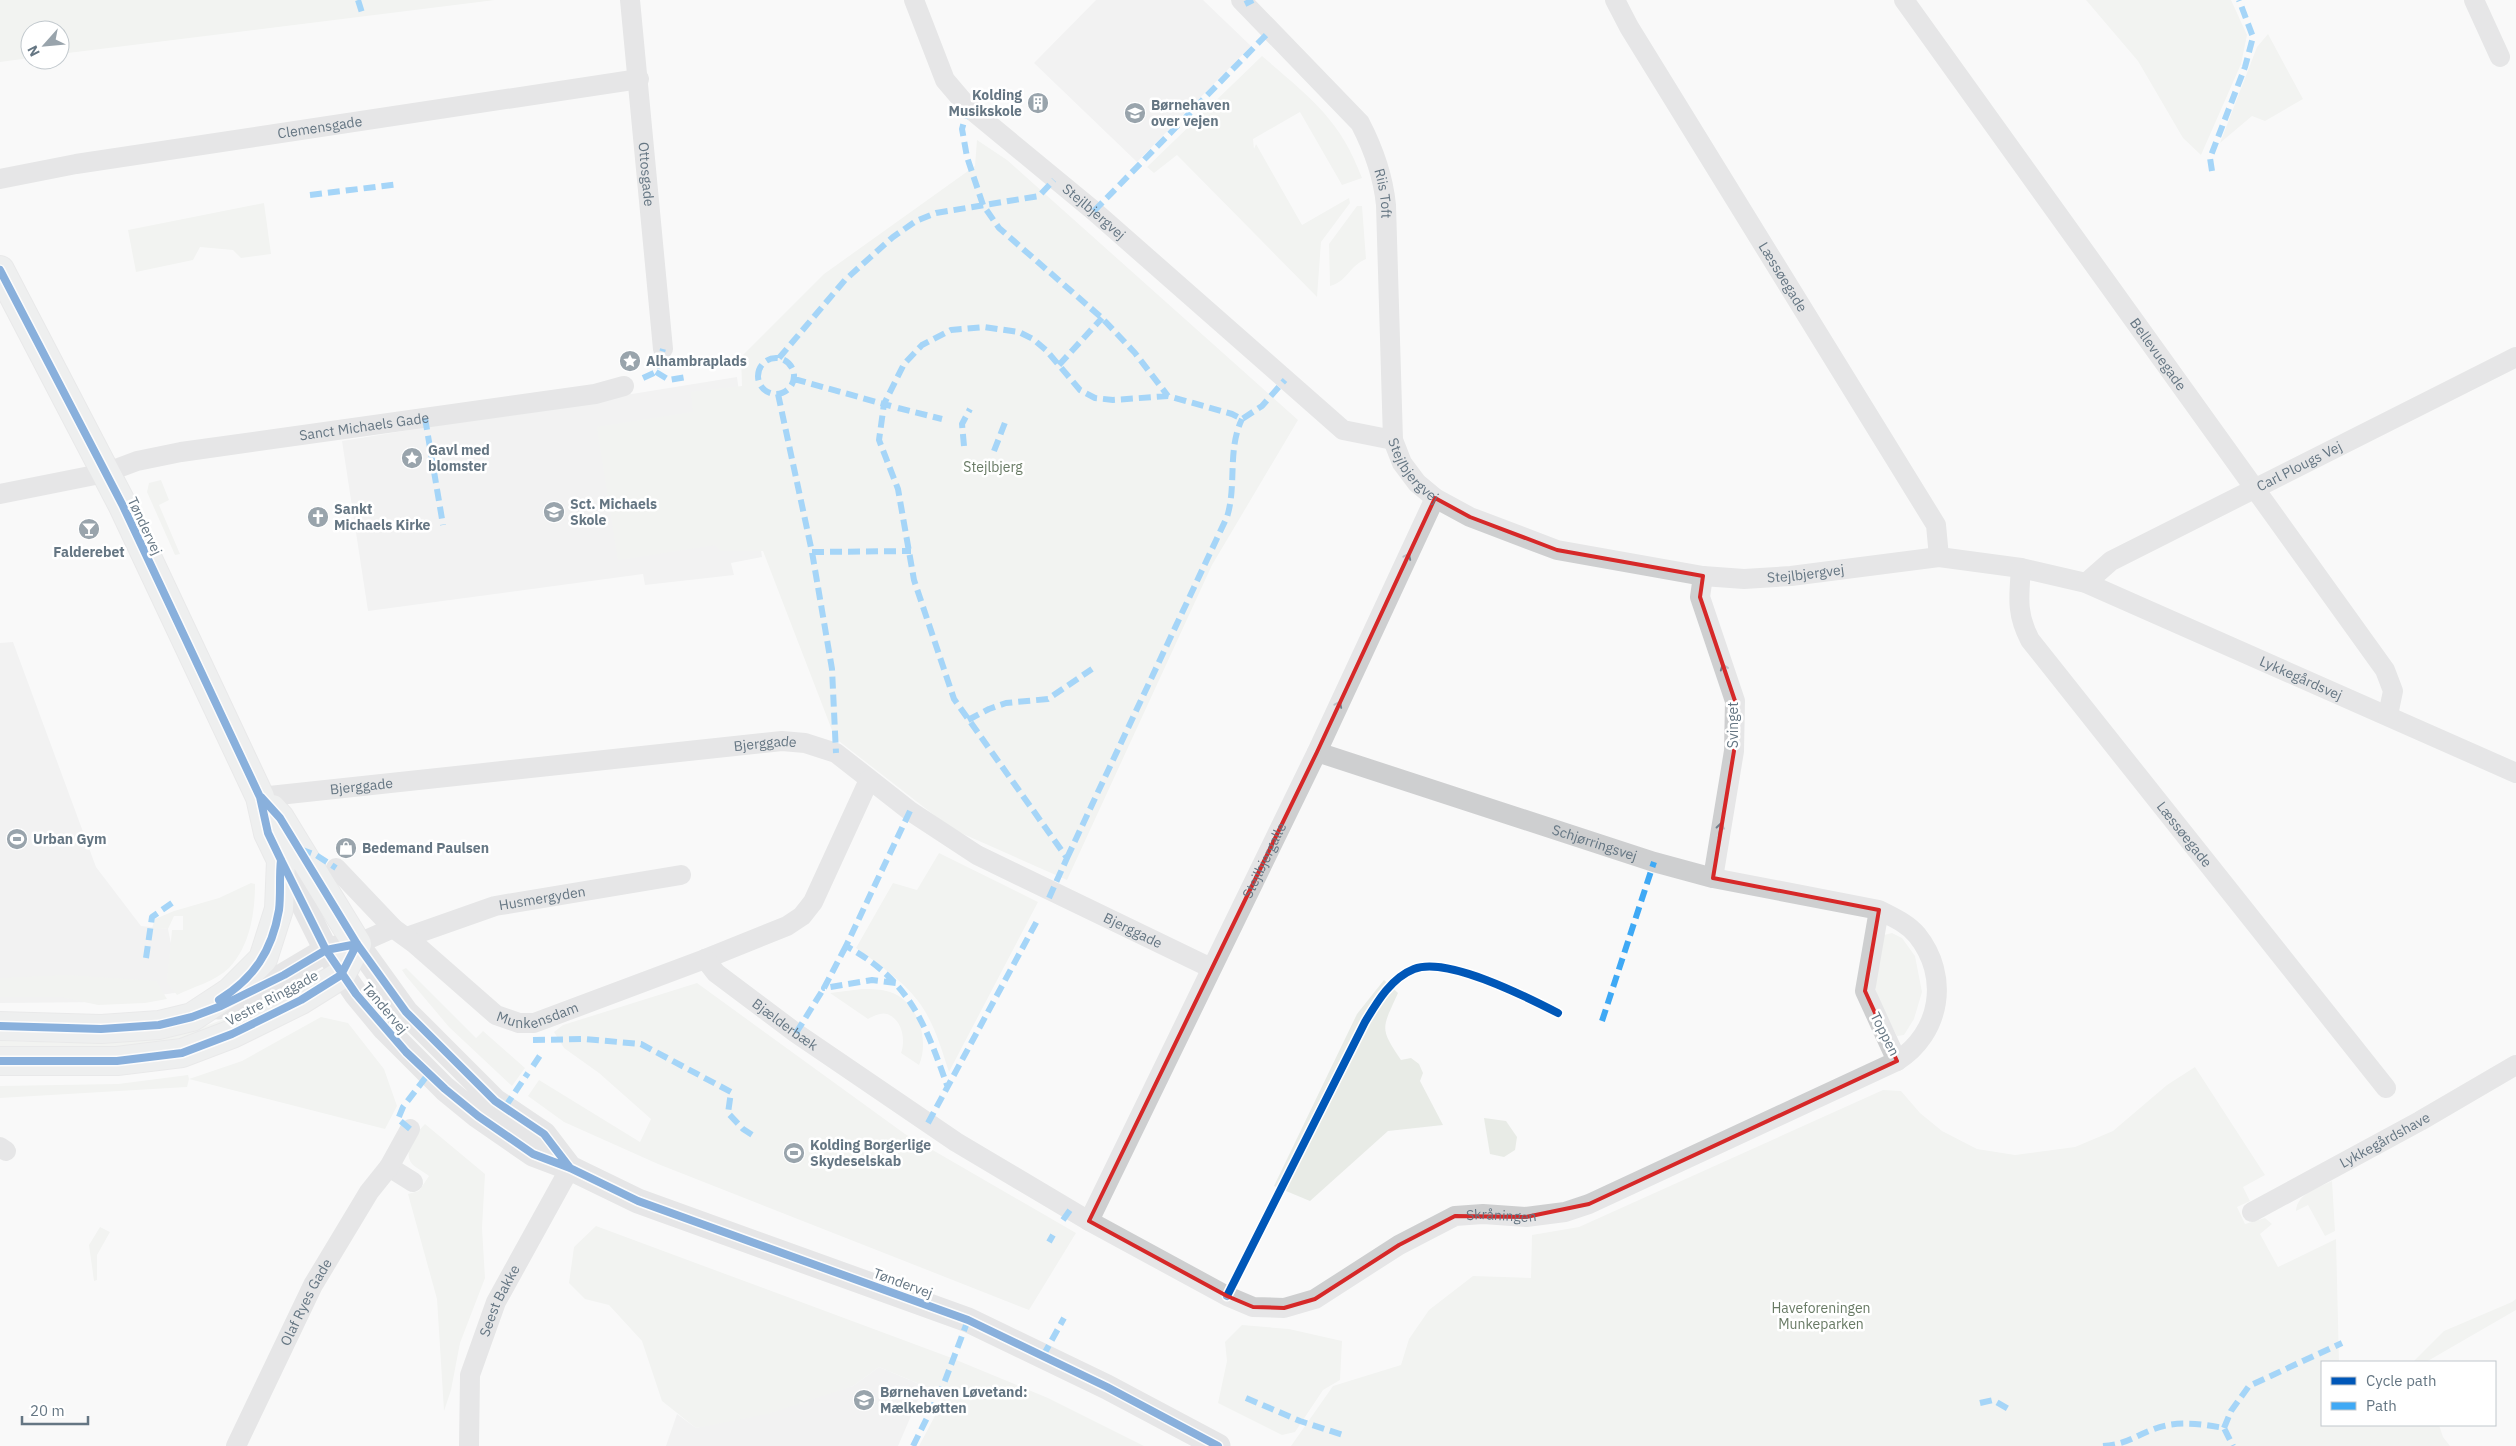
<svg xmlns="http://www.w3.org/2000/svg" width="2516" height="1446" viewBox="0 0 2516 1446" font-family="'IBM Plex Sans',sans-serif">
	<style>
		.built { fill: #e8e9e9 }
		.green { fill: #e8ebe6 }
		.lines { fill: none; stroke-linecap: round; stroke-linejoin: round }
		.secondary-casing { stroke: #d5d6d7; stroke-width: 30 }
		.minor { stroke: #cecfd0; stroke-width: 20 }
		.tertiary { stroke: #cecfd0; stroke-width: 25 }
		.secondary { stroke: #e1e2e2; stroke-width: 28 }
		.quiet { stroke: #3fa9f5; stroke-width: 6; stroke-dasharray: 12 6; stroke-linecap: butt }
		.cycleway-casing { stroke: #fff; stroke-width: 11 }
		.cycleway { stroke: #0057b8; stroke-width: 8 }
		.oneway { stroke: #707f8b }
		.marked { fill: none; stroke: #d62828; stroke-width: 4; stroke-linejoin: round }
		.labels { text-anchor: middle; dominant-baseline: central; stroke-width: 5; stroke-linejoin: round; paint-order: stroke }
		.poi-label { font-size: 14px; font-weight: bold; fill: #657683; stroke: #fff; text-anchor: start }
		.street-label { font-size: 14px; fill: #657683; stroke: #fff }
		.park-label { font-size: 14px; fill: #687a64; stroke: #fff }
	</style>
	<rect width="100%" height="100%" fill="#f9f9f9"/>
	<path class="built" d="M 1096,0 L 1203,0 L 1251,46 L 1137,162 L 1034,63 Z
		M 737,377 L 762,557 L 731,563 L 734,575 L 645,585 L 643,574 L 368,611 L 342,441 Z
		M 13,642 L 96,867 L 141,926 L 168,929 L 181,992 L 112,1002 L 0,1003 L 0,643 Z
		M 879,1367 L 924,1386 L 898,1446 L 666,1446 L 677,1414 L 696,1428 L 853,1386 Z"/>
	<path class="green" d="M 0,0 L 495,0 L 60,54 L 60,30 L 30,30 L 30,58 L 0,62 Z
		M 2086,0 L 2231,0 L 2247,35 L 2241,64 L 2201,155 L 2183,138 L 2138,61 Z
		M 2268,34 L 2303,99 L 2265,121 L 2252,116 L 2220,143 L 2257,47 Z
		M 1262,56 C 1308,96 1340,118 1362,178 L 1342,185 L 1300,112 L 1253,139 L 1254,149 L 1256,144 L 1302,225 L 1349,198 L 1350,203 L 1321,242 L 1317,297 L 1177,155 L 1154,173 L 1147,167 Z
		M 977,140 L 1007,160 L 1298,420 L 1212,565 L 1067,880 L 952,829 L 835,738 L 763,551 L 721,551 L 715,545 L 618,560 L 597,427 L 693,412 L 691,392 L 742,386 L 741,357 L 824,274 L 975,166 Z
		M 264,203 L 271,254 L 241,258 L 233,250 L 200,247 L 193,260 L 136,272 L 128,230 Z
		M 1357,206 L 1362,206 L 1366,259 C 1349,266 1348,281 1330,286 L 1329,244 Z
		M 161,480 L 169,500 L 159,505 L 180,554 L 175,555 L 147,492 L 149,483 Z
		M 939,853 L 1038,902 L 949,1072 C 941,1048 934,1022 918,1001 C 902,980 878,964 856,948 L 893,883 L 917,890 Z
		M 251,883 L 255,884 C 255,913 250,946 229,968 C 216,981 193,987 177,995 L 167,982 L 172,930 L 183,930 L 183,916 L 174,916 L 168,929 L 152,928 L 155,919 L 174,911 L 219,898 Z
		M 1892,933 L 1902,938 L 1915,956 L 1922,992 L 1914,1019 L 1904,1035 L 1897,1036 L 1879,1002 L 1874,983 L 1884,935 Z
		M 406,968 L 476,1038 L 483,1031 L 525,1068 L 512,1086 L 449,1027 L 406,976 L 402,970 Z
		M 66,975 L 156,981 L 167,999 L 145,1003 L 98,1005 L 62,997 L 0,997 L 0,978 Z
		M 300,980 L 302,984 C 246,1016 187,1045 122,1049 C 81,1052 40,1049 0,1049 L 0,1041 C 44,1042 89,1044 133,1041 C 191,1037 252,1011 300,980 Z
		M 1384,980 L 1398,993 C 1382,1029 1379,1027 1401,1060 L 1411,1058 L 1419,1064 L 1423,1073 L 1420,1081 L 1443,1125 L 1388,1131 L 1310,1201 L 1274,1186 L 1357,1014 Z
		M 697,983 L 905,1134 L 1076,1233 L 1029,1310 L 658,1164 L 564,1122 L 528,1096 L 539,1080 L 640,1142 L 651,1119 L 599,1073 L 564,1048 L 554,1032 L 563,1025 Z
		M 862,989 C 871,989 881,989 890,992 C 918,1001 930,1040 919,1065 L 901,1053 C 906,1040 902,1019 887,1014 C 881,1012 873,1016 868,1019 L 830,993 Z
		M 321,1017 L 348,1023 L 384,1069 L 397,1106 L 385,1129 L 189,1079 L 187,1087 L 0,1098 L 0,1086 L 118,1084 L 188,1075 L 189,1079 L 242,1061 Z
		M 2195,1067 L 2265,1175 L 2243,1187 L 2250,1201 L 2237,1207 L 2245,1224 L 2265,1218 L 2272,1224 L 2260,1234 L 2278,1267 L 2336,1239 L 2339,1362 L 2322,1362 L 2322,1425 L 2439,1425 L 2443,1437 L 2450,1446 L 1291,1446 L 1333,1386 L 1401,1365 L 1409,1339 L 1429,1310 L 1473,1276 L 1531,1278 L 1532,1235 L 1579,1227 L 1883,1090 L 1901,1091 L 1920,1113 L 1942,1131 L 1977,1149 L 2015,1155 L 2075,1147 L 2113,1131 L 2167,1085 Z
		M 1484,1118 L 1506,1121 L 1517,1137 L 1515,1150 L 1504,1157 L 1490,1154 Z
		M 425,1124 L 485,1174 L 482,1228 L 485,1278 L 460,1343 L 451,1390 L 444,1411 L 437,1299 L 408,1194 L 419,1191 L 429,1176 C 424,1172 416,1168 412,1164 C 402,1151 416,1133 425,1124 Z
		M 2332,1181 L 2335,1231 L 2325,1236 L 2308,1205 L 2296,1211 C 2297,1193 2319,1188 2332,1181 Z
		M 596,1226 L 949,1357 L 1048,1398 L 1144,1446 L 919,1446 L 946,1395 L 879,1367 L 853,1386 L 767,1414 L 696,1428 L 662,1401 L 642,1341 L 609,1305 L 585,1299 L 569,1283 L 574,1247 Z
		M 100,1227 L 110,1232 L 97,1255 L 97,1280 L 94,1281 L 89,1245 Z
		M 2516,1299 L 2516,1310 L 2426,1362 L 2413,1362 L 2444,1331 L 2512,1302 Z
		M 1242,1325 L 1289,1329 L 1342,1341 L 1340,1380 L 1323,1390 L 1295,1432 L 1282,1435 L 1218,1403 L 1227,1361 L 1225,1342 Z"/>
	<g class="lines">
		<g class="secondary-casing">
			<path id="secondary" d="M 0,270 L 123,506 L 260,797 L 268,833 L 281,860 L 279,909 L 263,959 L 230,992 L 192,1017 L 159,1025 L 101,1029 L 0,1026
				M 0,1061 L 117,1061 L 182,1053 L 232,1034 L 301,1000 L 341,975 L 357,944 L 280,818 L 272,809"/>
		</g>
		<g class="minor">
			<path id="s1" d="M 630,0 L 663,349"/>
			<path id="s2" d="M 914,0 L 945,80 L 968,107 L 1094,211 L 1343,430 L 1393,440"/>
			<path id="s3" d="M 1241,0 L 1360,123 C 1374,150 1383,175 1386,205 L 1393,440 L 1402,463 L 1417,483 L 1435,498 L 1470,517 L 1557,550 L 1703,576 L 1744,579 L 1791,576 L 1939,557 L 2021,568 L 2086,583 L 2516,773"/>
			<path id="s4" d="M 1615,0 L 1629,27 L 1936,525 L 1939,557"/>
			<path id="s5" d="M 1904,0 L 2385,670 L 2393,691 L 2388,715"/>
			<path d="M 2474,0 L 2500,57"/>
			<path id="s6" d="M 0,179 L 76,164 L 639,79"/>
			<path id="s7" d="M 0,494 L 105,473 L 137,461 L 181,452 L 595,394 L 624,386"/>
			<path id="s8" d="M 2021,568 C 2019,597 2016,613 2030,640 L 2386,1088"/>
			<path d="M 1703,576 L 1700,597 L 1735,701 L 1734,751 L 1713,878"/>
			<path id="s9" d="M 2086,583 L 2111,561 L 2516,357"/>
			<path id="s10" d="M 1317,752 L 1654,862 L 1713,878 L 1879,910 C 1892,917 1907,923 1917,935 C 1950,976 1941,1033 1897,1061 L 1865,991 L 1879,910"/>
			<path id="s11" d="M 260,797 L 782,741 L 805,743 L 836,753 L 910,811 L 977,855 L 1211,968"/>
			<path d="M 336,868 L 393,928"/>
			<path id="s12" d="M 407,937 L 495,906 L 681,875"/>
			<path id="s13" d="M 357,944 L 393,928 L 415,944 L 496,1015 L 519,1023 L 534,1023 L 705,959 L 787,926 L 802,916 L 813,902 L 869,780"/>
			<path id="s14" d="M 705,959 L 716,973 L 796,1033 L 956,1142 L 1089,1221 L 1227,1296 L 1253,1307 L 1284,1308 L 1315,1299 L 1399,1245 L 1455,1216 L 1483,1214 L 1526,1217 L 1565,1212 L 1589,1204 L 1897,1061"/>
			<path d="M 0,1147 L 6,1151"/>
			<path d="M 389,1167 L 413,1182"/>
			<path id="s15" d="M 2252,1212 L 2420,1121 L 2516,1065"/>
			<path id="s16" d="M 1089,1221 L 1317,752 L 1435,498"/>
			<path id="s17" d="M 236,1446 L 313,1285 L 369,1192 L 389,1167 L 410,1129"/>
			<path id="s18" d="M 469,1446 L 470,1375 L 496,1302 L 570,1168"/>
		</g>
		<path class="tertiary" d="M 281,860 L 326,950 L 356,994 L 385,1029 L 445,1089 L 478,1116 L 533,1154 L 570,1168 L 638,1201 L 968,1320 L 1107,1387 L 1218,1446
			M 218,1007 L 284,975 L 326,950 L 357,944 L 406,1012 L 495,1101 L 544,1134 L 570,1168"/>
		<use href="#secondary" class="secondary"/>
		<path class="quiet" d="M 358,0 L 363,16
			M 1245,4 L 1253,0
			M 968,107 L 962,129 L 967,157 L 983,205 L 999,228 L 1102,318 L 1135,353 L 1168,396
			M 2212,171 L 2210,158 L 2245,67 L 2253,37 L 2239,0
			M 310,195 L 399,184
			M 1094,211 L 1270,31
			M 779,358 L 845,280 L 893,237 L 916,221 L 936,213 L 1039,196 L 1054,180
			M758 376a18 18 0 1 1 36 0a18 18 0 1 1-36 0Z
			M 1059,365 L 1102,318
			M 656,372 L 669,380 L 687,377
			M 643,378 L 656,372 L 663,349
			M 794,379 L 891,406
			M 778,394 L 812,552 L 832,669 L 836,753
			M 898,408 L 942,419
			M 425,418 L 443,525
			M 964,446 L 962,424 L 970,409
			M 994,451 L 1006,420
			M 812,552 L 911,551
			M 968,720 L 989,709 L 1006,703 L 1048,699 L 1092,669
			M 910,811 L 846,946 C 910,981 925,1023 948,1088
			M 300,849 L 316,855 L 336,868
			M 1067,858 L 1227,517 C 1237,485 1227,450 1242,419
			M 1049,898 L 1067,858 L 954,699 L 914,580 L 898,489 L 879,440 L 884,404 L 904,364 L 922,345 L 951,330 L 984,327 L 1019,332 L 1033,339 L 1046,350 L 1080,390 L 1095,398 L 1113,400 L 1168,396 L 1232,414 L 1242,419 L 1262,406 L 1285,380
			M 846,946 L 824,988 L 872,980 L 896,983
			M 146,958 L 152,917 L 172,903
			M 1602,1021 L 1654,862
			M 796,1033 L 824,988
			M 533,1040 L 584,1039 L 641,1044 L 731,1092 L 728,1113 L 743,1129 L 757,1138
			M 533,1066 L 543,1051
			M 505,1107 L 528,1073
			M 928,1123 L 1037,921
			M 410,1129 L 398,1119 L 403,1107 L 429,1073
			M 1063,1220 L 1070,1210
			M 1049,1242 L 1053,1235
			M 1043,1356 L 1064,1318
			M 1246,1398 L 1300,1421 L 1343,1435
			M 1980,1403 L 1993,1400 L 2010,1410
			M 2224,1428 L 2231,1411 L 2249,1386 L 2342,1343
			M 913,1446 L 943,1386 L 968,1320
			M 2103,1446 C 2127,1444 2133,1437 2154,1429 C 2178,1420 2200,1424 2224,1428 L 2233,1446"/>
		<g class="cycleway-casing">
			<path id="cycleway" d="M 0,270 L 123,506 L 260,797 L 268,833 L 281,860 L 326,950 L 356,994 L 406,1052 L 445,1089 L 478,1116 L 533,1154 L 570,1168 L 638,1201 L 968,1320 L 1107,1387 L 1218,1446
				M 261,797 L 280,818 L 357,944 L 406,1012 L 495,1101 L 544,1134 L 570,1168
				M 219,1000 C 254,978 272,951 279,910 C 281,894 279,876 281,860
				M 0,1026 L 101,1029 L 159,1025 L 192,1017 L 221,1006 L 284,975 L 326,950 L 357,944
				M 0,1061 L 117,1061 L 182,1053 L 232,1034 L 301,1000 L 341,975 L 357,944
				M 1227,1296 L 1365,1022 C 1377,1002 1391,978 1414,969 C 1447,956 1527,997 1558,1013"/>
		</g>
		<use href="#cycleway" class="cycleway"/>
	</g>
	<defs><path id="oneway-shaft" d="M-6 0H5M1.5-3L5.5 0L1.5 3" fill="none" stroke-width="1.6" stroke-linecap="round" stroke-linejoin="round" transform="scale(1.25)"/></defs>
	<g class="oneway">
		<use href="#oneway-shaft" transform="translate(1406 560) rotate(-65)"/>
		<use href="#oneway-shaft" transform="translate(1725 671) rotate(-110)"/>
		<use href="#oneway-shaft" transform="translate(1337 708) rotate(-65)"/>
		<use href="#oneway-shaft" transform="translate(1720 830) rotate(-81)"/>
	</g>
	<path d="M0 0H2516V1446H0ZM 1435,498 L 1470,517 L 1557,550 L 1703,576 L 1700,597 L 1735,701 L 1734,751 L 1713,878 L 1879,910 L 1865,991 L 1897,1061 L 1589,1204 L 1526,1217 L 1455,1216 L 1399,1245 L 1315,1299 L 1284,1308 L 1253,1307 L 1227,1296 L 1089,1221 L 1317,752 Z" fill="#f9f9f9" fill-opacity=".55" fill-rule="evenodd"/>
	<path class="marked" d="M 1435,498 L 1470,517 L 1557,550 L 1703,576 L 1700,597 L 1735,701 L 1734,751 L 1713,878 L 1879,910 L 1865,991 L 1897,1061 L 1589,1204 L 1526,1217 L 1455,1216 L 1399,1245 L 1315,1299 L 1284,1308 L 1253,1307 L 1227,1296 L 1089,1221 L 1317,752 Z"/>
	<defs>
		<g id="building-disc" transform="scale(1.125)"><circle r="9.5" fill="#99a4ac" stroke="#fff"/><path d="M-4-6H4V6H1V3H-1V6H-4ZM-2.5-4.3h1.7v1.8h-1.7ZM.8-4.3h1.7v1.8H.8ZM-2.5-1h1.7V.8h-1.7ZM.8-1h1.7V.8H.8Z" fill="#fff"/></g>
		<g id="school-disc" transform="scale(1.125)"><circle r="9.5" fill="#99a4ac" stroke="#fff"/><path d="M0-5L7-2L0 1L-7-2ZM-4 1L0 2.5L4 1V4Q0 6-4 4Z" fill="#fff"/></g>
		<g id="sight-disc" transform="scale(1.125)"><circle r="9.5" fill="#99a4ac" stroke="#fff"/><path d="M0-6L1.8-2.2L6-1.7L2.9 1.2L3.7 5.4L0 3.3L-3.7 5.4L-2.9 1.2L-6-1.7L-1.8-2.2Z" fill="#fff"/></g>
		<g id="church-disc" transform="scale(1.125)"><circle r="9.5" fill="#99a4ac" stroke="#fff"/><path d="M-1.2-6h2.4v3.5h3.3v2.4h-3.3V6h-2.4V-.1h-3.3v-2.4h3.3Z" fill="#fff"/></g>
		<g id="bar-disc" transform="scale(1.125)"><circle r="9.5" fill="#99a4ac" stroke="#fff"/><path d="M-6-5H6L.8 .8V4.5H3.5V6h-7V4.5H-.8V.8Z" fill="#fff"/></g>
		<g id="stadium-disc" transform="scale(1.125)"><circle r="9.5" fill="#99a4ac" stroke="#fff"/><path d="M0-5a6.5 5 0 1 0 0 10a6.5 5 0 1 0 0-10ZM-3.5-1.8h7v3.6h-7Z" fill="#fff"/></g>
		<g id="shop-disc" transform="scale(1.125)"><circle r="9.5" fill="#99a4ac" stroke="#fff"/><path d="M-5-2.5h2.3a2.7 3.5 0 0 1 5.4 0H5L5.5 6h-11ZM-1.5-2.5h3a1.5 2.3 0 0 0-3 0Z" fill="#fff"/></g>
	</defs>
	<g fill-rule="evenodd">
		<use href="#building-disc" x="1038" y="103"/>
		<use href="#school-disc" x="1135" y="113"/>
		<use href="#sight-disc" x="630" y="361"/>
		<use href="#sight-disc" x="412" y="458"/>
		<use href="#school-disc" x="554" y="512"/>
		<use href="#church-disc" x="318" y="517"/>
		<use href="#bar-disc" x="89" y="529"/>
		<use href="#stadium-disc" x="17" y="839"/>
		<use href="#shop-disc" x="346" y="848"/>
		<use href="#stadium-disc" x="794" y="1153"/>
		<use href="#school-disc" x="864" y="1400"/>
	</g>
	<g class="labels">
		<g class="poi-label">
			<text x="1022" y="95" text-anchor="end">Kolding<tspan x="1022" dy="16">Musikskole</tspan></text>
			<text x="1151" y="105">Børnehaven<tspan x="1151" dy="16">over vejen</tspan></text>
			<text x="646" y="361">Alhambraplads</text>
			<text x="428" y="450">Gavl med<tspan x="428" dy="16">blomster</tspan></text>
			<text x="570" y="504">Sct. Michaels<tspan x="570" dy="16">Skole</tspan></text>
			<text x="334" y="509">Sankt<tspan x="334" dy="16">Michaels Kirke</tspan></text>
			<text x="89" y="552" text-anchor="middle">Falderebet</text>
			<text x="33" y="839">Urban Gym</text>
			<text x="362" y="848">Bedemand Paulsen</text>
			<text x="810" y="1145">Kolding Borgerlige<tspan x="810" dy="16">Skydeselskab</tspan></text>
			<text x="880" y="1392">Børnehaven Løvetand:<tspan x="880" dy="16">Mælkebøtten</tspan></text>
		</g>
		<g class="street-label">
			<text stroke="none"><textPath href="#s6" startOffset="324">Clemensgade</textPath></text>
			<text stroke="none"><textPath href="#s1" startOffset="175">Ottosgade</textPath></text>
			<text stroke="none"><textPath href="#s3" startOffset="246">Riis Toft</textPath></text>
			<text stroke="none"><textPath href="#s2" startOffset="285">Stejlbjergvej</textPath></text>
			<text stroke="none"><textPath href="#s4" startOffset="324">Læssøegade</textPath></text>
			<text stroke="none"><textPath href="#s5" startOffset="436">Bellevuegade</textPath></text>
			<text stroke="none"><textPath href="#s7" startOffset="371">Sanct Michaels Gade</textPath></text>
			<text stroke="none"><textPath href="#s9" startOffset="244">Carl Plougs Vej</textPath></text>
			<text stroke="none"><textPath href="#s3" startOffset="530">Stejlbjergvej</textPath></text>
			<text transform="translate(145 526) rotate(65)">Tøndervej</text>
			<text stroke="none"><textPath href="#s3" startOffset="950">Stejlbjergvej</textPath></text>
			<text stroke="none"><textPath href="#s3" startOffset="1469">Lykkegårdsvej</textPath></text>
			<text transform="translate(1733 725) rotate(-90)">Svinget</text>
			<text stroke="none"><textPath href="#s11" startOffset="508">Bjerggade</textPath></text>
			<text stroke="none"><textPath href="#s11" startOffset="102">Bjerggade</textPath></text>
			<text stroke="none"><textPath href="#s8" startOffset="322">Læssøegade</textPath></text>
			<text stroke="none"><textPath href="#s10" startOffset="292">Schjørringsvej</textPath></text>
			<text stroke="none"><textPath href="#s16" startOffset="401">Stejlbjergalle</textPath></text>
			<text stroke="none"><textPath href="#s12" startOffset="141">Husmergyden</textPath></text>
			<text stroke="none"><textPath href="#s11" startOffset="928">Bjerggade</textPath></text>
			<text transform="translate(272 998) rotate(-28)">Vestre Ringgade</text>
			<text transform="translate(385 1008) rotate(50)">Tøndervej</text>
			<text stroke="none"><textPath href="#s13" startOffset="218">Munkensdam</textPath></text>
			<text stroke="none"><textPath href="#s14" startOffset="104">Bjælderbæk</textPath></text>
			<text transform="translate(1885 1034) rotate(63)">Toppen</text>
			<text stroke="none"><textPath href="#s15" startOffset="151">Lykkegårdshave</textPath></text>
			<text stroke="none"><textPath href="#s14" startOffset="924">Skråningen</textPath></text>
			<text transform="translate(903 1283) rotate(20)">Tøndervej</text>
			<text stroke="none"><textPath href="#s18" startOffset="151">Seest Bakke</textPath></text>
			<text stroke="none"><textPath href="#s17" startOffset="160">Olaf Ryes Gade</textPath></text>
		</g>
		<g class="park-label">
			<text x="993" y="467">Stejlbjerg</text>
			<text x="1821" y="1308">Haveforeningen<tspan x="1821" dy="16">Munkeparken</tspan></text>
		</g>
	</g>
	<rect x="2321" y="1361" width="175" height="65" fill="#ffffff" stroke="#c1c8cd"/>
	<rect x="2331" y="1377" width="25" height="8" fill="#0057b8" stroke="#c1c8cd"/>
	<text x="2366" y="1386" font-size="15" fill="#657683">Cycle path</text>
	<rect x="2331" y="1402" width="25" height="8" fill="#3fa9f5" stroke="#c1c8cd"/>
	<text x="2366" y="1411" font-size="15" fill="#657683">Path</text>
	<g transform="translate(45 45) rotate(243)"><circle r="24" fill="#ffffff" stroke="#c1c8cd"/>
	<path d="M0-4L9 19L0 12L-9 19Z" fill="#99a4ac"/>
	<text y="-8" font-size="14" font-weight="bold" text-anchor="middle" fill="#657683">N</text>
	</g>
	<path d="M22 1416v8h66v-8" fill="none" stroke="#657683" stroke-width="2.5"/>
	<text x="30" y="1416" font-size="15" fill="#657683" stroke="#ffffff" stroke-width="4" paint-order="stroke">20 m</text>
</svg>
